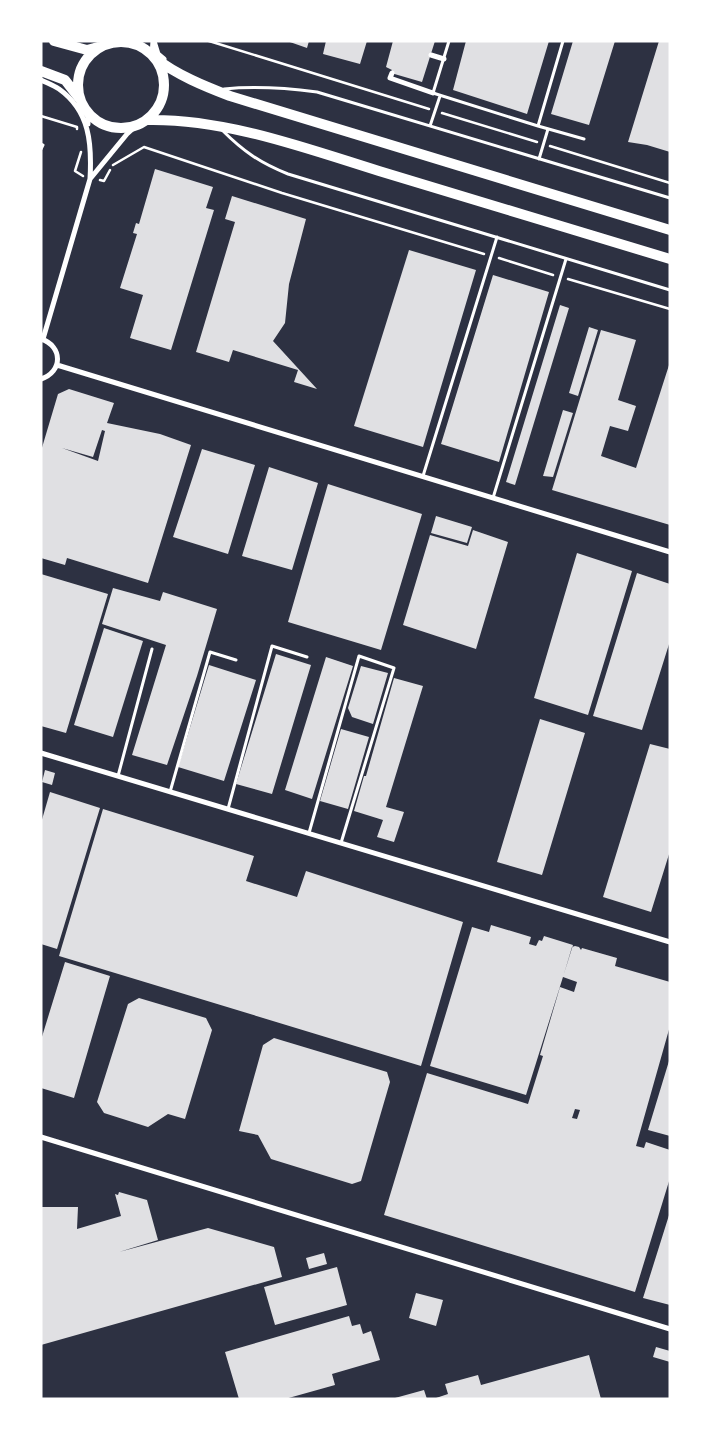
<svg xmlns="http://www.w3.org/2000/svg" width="711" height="1440" viewBox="0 0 711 1440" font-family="'Work Sans',sans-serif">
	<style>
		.building { fill: #e0e0e3; fill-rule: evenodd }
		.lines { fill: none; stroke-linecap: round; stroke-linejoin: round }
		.path { stroke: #fff; stroke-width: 2.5 }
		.service { stroke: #fff; stroke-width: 3 }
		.minor { stroke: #fff; stroke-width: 5 }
		.primary { stroke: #fff; stroke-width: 10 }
	</style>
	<rect width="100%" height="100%" fill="#2d3142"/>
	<path class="building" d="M 287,41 L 309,41 L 307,48 Z
		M 326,41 L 367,41 L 360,64 L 323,54 Z
		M 393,41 L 435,41 L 422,82 L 391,73 L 392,70 L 386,67 Z
		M 466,41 L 549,41 L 527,114 L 453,90 Z
		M 573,41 L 615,41 L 589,125 L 551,114 Z
		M 659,41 L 670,41 L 670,152 L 647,145 L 628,142 Z
		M 155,169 L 213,187 L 206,208 L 214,210 L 171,350 L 130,338 L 143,295 L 120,288 L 137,234 L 133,233 L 136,223 L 139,224 Z
		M 232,196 L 306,219 L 289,284 L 285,323 L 273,341 L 317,389 L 294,382 L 298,370 L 233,350 L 229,362 L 196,352 L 235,222 L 225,219 Z
		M 409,250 L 476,270 L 423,447 L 354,426 Z
		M 493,275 L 549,292 L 499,462 L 441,444 Z
		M 560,305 L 569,308 L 515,485 L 506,482 Z
		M 589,327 L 598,330 L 578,396 L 569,393 Z
		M 601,330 L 636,340 L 618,400 L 636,406 L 628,431 L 610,426 L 601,456 L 636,468 L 670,362 L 670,525 L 552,490 Z
		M 69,389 L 114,403 L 107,423 L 160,434 L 191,445 L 148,583 L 67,558 L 65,565 L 41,558 L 41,451 L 58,394 ZM 102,430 L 105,431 L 98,461 L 62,448 L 93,457 Z
		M 563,410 L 573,413 L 553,477 L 543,476 Z
		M 202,449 L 255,465 L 228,554 L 173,537 Z
		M 269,467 L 318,483 L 292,570 L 242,556 Z
		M 328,484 L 422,514 L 381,650 L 288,622 Z
		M 436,516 L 472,527 L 467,543 L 431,533 Z
		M 473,530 L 508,542 L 476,649 L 403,625 L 430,535 L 468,546 Z
		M 577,553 L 632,571 L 588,715 L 534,698 Z
		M 637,573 L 670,584 L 670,641 L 642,730 L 593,716 Z
		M 41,574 L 108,594 L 66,733 L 41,726 Z
		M 113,588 L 160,601 L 163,592 L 217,609 L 197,676 L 167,765 L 132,755 L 166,645 L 102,624 Z
		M 104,628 L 143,641 L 113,737 L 74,725 Z
		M 276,654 L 311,665 L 272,794 L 236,784 Z
		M 326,657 L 353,666 L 312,799 L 285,790 Z
		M 209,665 L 256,680 L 224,781 L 178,767 Z
		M 361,666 L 388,673 L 373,724 L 352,717 L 348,708 Z
		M 394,678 L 423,686 L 386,807 L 404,812 L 394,842 L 377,837 L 383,820 L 354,811 L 364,776 L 366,776 Z
		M 540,719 L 585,733 L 542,875 L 497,862 Z
		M 341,729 L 369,737 L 348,809 L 320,801 Z
		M 650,744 L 670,749 L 670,851 L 651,912 L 603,897 Z
		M 45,770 L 55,773 L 52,785 L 42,782 Z
		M 50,792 L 100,808 L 57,949 L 41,944 L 41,823 Z
		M 103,809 L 254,856 L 246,881 L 297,897 L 306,871 L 463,922 L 421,1066 L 59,956 Z
		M 491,925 L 531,937 L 529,944 L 536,946 L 539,940 L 542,941 L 544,936 L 573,945 L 526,1095 L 430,1066 L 472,927 L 489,932 Z
		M 575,946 L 579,947 L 581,950 L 582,948 L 617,958 L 615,966 L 670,982 L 670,1026 L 636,1146 L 644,1148 L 646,1142 L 670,1150 L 670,1178 L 635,1292 L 384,1215 L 427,1073 L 528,1104 L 543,1056 L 540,1055 L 560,987 L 574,992 L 577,982 L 563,977 L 572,947 ZM 575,1109 L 580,1110 L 577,1119 L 572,1118 Z
		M 65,962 L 110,976 L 74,1098 L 41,1088 L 41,1040 Z
		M 139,998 L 206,1018 L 212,1030 L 185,1119 L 168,1114 L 148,1127 L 104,1113 L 97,1102 L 128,1004 Z
		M 274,1038 L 387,1072 L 390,1082 L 361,1181 L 352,1184 L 271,1159 L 258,1135 L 239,1131 L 263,1045 Z
		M 669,1061 L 670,1061 L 670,1136 L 648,1130 Z
		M 119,1192 L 147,1200 L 158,1240 L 119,1252 L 208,1228 L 274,1247 L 282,1277 L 41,1345 L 41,1207 L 78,1207 L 77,1229 L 121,1216 L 115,1194 L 118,1195 Z
		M 670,1212 L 670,1305 L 643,1298 Z
		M 324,1253 L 327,1264 L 309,1269 L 306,1258 Z
		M 337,1267 L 347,1305 L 275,1325 L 264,1287 Z
		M 416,1293 L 443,1300 L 436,1326 L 409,1318 Z
		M 349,1316 L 352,1326 L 360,1324 L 363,1334 L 371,1331 L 380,1360 L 332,1374 L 335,1385 L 285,1399 L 239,1399 L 225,1352 Z
		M 656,1347 L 670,1351 L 670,1362 L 653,1357 Z
		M 589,1355 L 601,1399 L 433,1399 L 448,1394 L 445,1384 L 478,1375 L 481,1385 Z
		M 424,1390 L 427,1399 L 396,1399 L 395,1398 Z"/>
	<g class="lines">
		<path class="path" d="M 209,41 L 429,109
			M 442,113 L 537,142
			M 41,116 L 77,127 L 77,129
			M 550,146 L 670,183
			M 81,152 L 75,171 L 83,176
			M 113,165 L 144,147 L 282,193 L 484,254
			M 100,180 L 104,181 L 110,170
			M 499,258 L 553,275
			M 568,279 L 670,309"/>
		<path class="service" d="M 449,41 L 433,93 L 538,126 L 563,41
			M 224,89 C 255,86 286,88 317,92 L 670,198
			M 430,126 L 440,96
			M 538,126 L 584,139
			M 222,130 C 243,151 260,163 288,174 L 670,290
			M 41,144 L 43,145 L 41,149
			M 539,159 L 548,129
			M 423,476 L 497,237
			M 493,498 L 566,259
			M 118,776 L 152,649
			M 170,792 L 210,652 L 236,660
			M 228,809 L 272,646 L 307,657
			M 309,833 L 359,656 L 394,668 L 341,843"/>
		<path class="minor" d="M 154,41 L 158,54 L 164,59
			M 109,43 L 111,41
			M 152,55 L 153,41
			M 431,55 L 444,59
			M 392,73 L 390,78 L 433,93
			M 41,80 C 47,83 53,85 59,89 C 90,111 92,144 90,179 L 43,339
			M 88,124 L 88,113
			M 90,179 L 127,134 L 138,124
			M 41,339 C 63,346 63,372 41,379
			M 57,365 L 670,552
			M 41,753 L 670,942
			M 41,1137 L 670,1329"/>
		<path class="primary" d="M 54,41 L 87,50 L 98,47
			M78 85a43 43 0 1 1 86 0a43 43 0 1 1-86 0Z
			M 155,58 C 177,75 204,86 230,96 L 670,230
			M 41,71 L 65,80 L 79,98
			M 146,120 C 224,118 305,148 379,171 C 476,200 573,230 670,259"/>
	</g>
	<rect width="711" height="1440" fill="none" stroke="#ffffff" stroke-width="85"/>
</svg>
